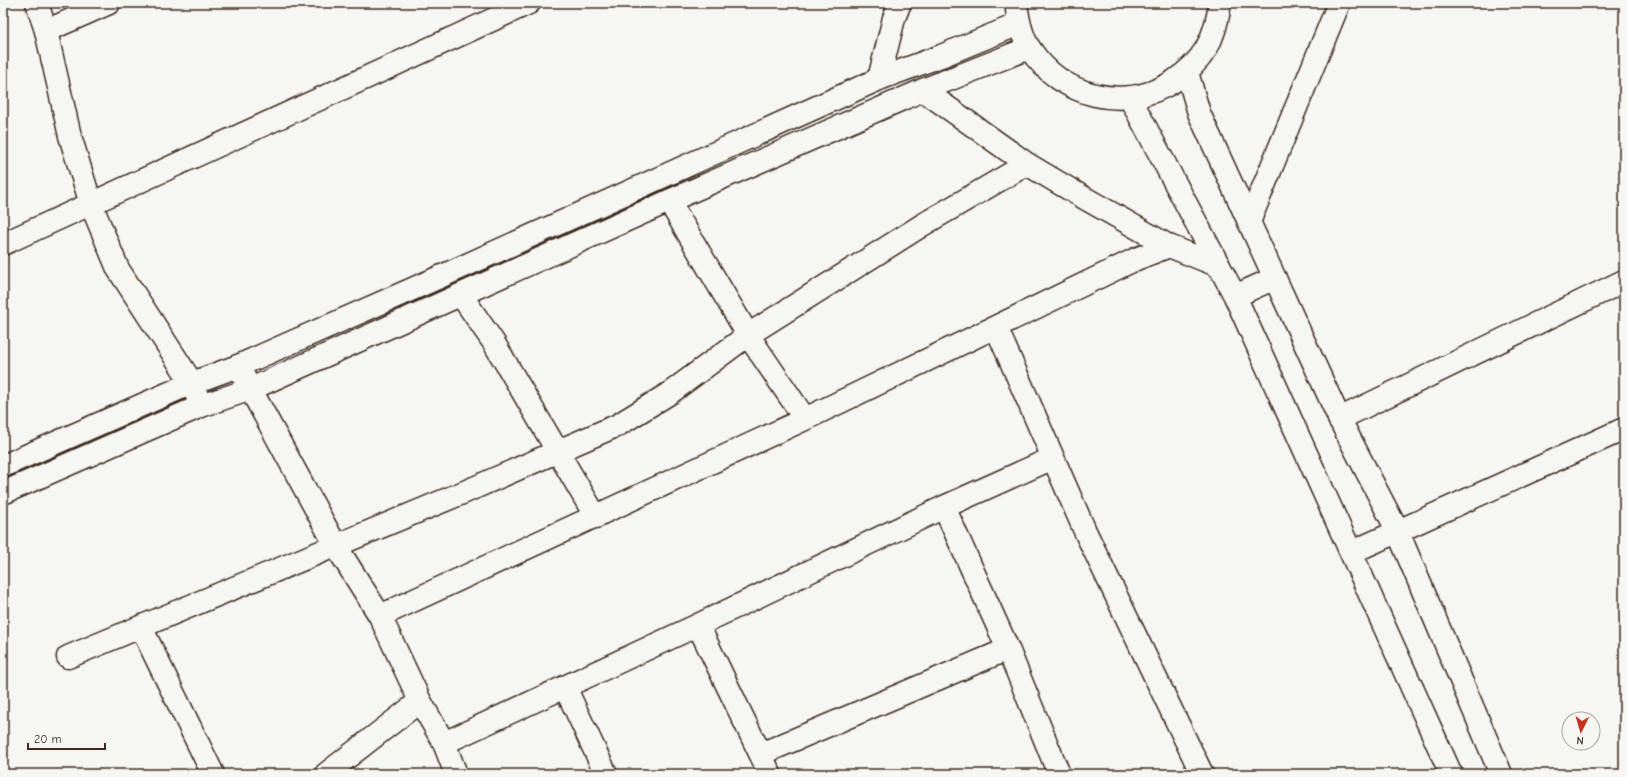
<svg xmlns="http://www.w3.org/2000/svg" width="1627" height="777" viewBox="0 0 1627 777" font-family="'Comic Neue',sans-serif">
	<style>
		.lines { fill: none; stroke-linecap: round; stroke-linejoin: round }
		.street-casing { stroke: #3b2a1e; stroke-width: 25 }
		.secondary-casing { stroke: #3b2a1e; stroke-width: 25 }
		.street { stroke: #f6f6f2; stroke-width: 22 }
		.secondary { stroke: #f6f6f2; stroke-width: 22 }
	</style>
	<rect width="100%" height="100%" fill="#f6f6f2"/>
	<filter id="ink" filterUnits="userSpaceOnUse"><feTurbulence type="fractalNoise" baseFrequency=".025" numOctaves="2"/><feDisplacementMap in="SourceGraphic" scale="8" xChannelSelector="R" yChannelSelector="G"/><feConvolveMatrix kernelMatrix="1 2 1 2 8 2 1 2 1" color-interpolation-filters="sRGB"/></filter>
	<g filter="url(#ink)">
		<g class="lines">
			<g class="street-casing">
				<path id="street" d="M 37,3 L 46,31 L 70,136 L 91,204 L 118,269 L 192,383 L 201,406
					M 46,31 L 109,3
					M 879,79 L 894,18 L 900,3
					M 923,90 L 1027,164 L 1081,196 L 1169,246 L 1219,266
					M 669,201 L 748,335 L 805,419
					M 1249,222 L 1339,3
					M 3,244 L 529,3
					M 461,295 L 494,343 L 596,517
					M 996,327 L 1085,531 L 1202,774
					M 238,366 L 336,546 L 380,616 L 420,701 L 444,743 L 456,774
					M 1339,419 L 1624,281
					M 944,507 L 1008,649 L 1059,774
					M 1352,552 L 1624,429
					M 380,616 L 805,419 L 1136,259 L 1169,246
					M 698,625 L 770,774
					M 141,627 L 213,774
					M 68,657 L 467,491 L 618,425 L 670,393 L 748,335 L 924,224 L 1027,164
					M 565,687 L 606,774
					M 444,743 L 698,625 L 944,507 L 1053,458
					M 761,754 L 1008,649
					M 326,774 L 420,701"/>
			</g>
			<g class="secondary-casing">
				<path id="secondary" d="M 1016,3 C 1018,19 1021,36 1030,49 C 1062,97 1124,113 1174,81 C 1186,73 1198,62 1206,49 C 1214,35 1218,19 1220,3
					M 1187,72 L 1199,113 L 1340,420 L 1398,532 L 1501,774
					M 1130,98 L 1235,296 L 1451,774
					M 1235,296 L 1275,278
					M 3,466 L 192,383 L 238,366 L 451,272 L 879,79 L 941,56 L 1019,24
					M 3,493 L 201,406 L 251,389 L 669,201 L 923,90 L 1029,48"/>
			</g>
			<use href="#street" class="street"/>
			<use href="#secondary" class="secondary"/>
		</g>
	</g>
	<rect width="1627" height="777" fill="none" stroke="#f6f6f2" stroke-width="16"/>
	<rect x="8" y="8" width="1611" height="761" fill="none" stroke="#3b2a1e" stroke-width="1.5" filter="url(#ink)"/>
	<g transform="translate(1581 731) rotate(185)"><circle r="19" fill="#f6f6f2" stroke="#aba49d"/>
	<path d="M0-3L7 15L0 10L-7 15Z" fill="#c8321e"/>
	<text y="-6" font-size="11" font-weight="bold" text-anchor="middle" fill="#3b2a1e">N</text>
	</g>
	<path d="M28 743v6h77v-6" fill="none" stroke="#3b2a1e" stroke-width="2"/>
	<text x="34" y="743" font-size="12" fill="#3b2a1e" stroke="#f6f6f2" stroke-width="3" paint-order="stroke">20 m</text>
</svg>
